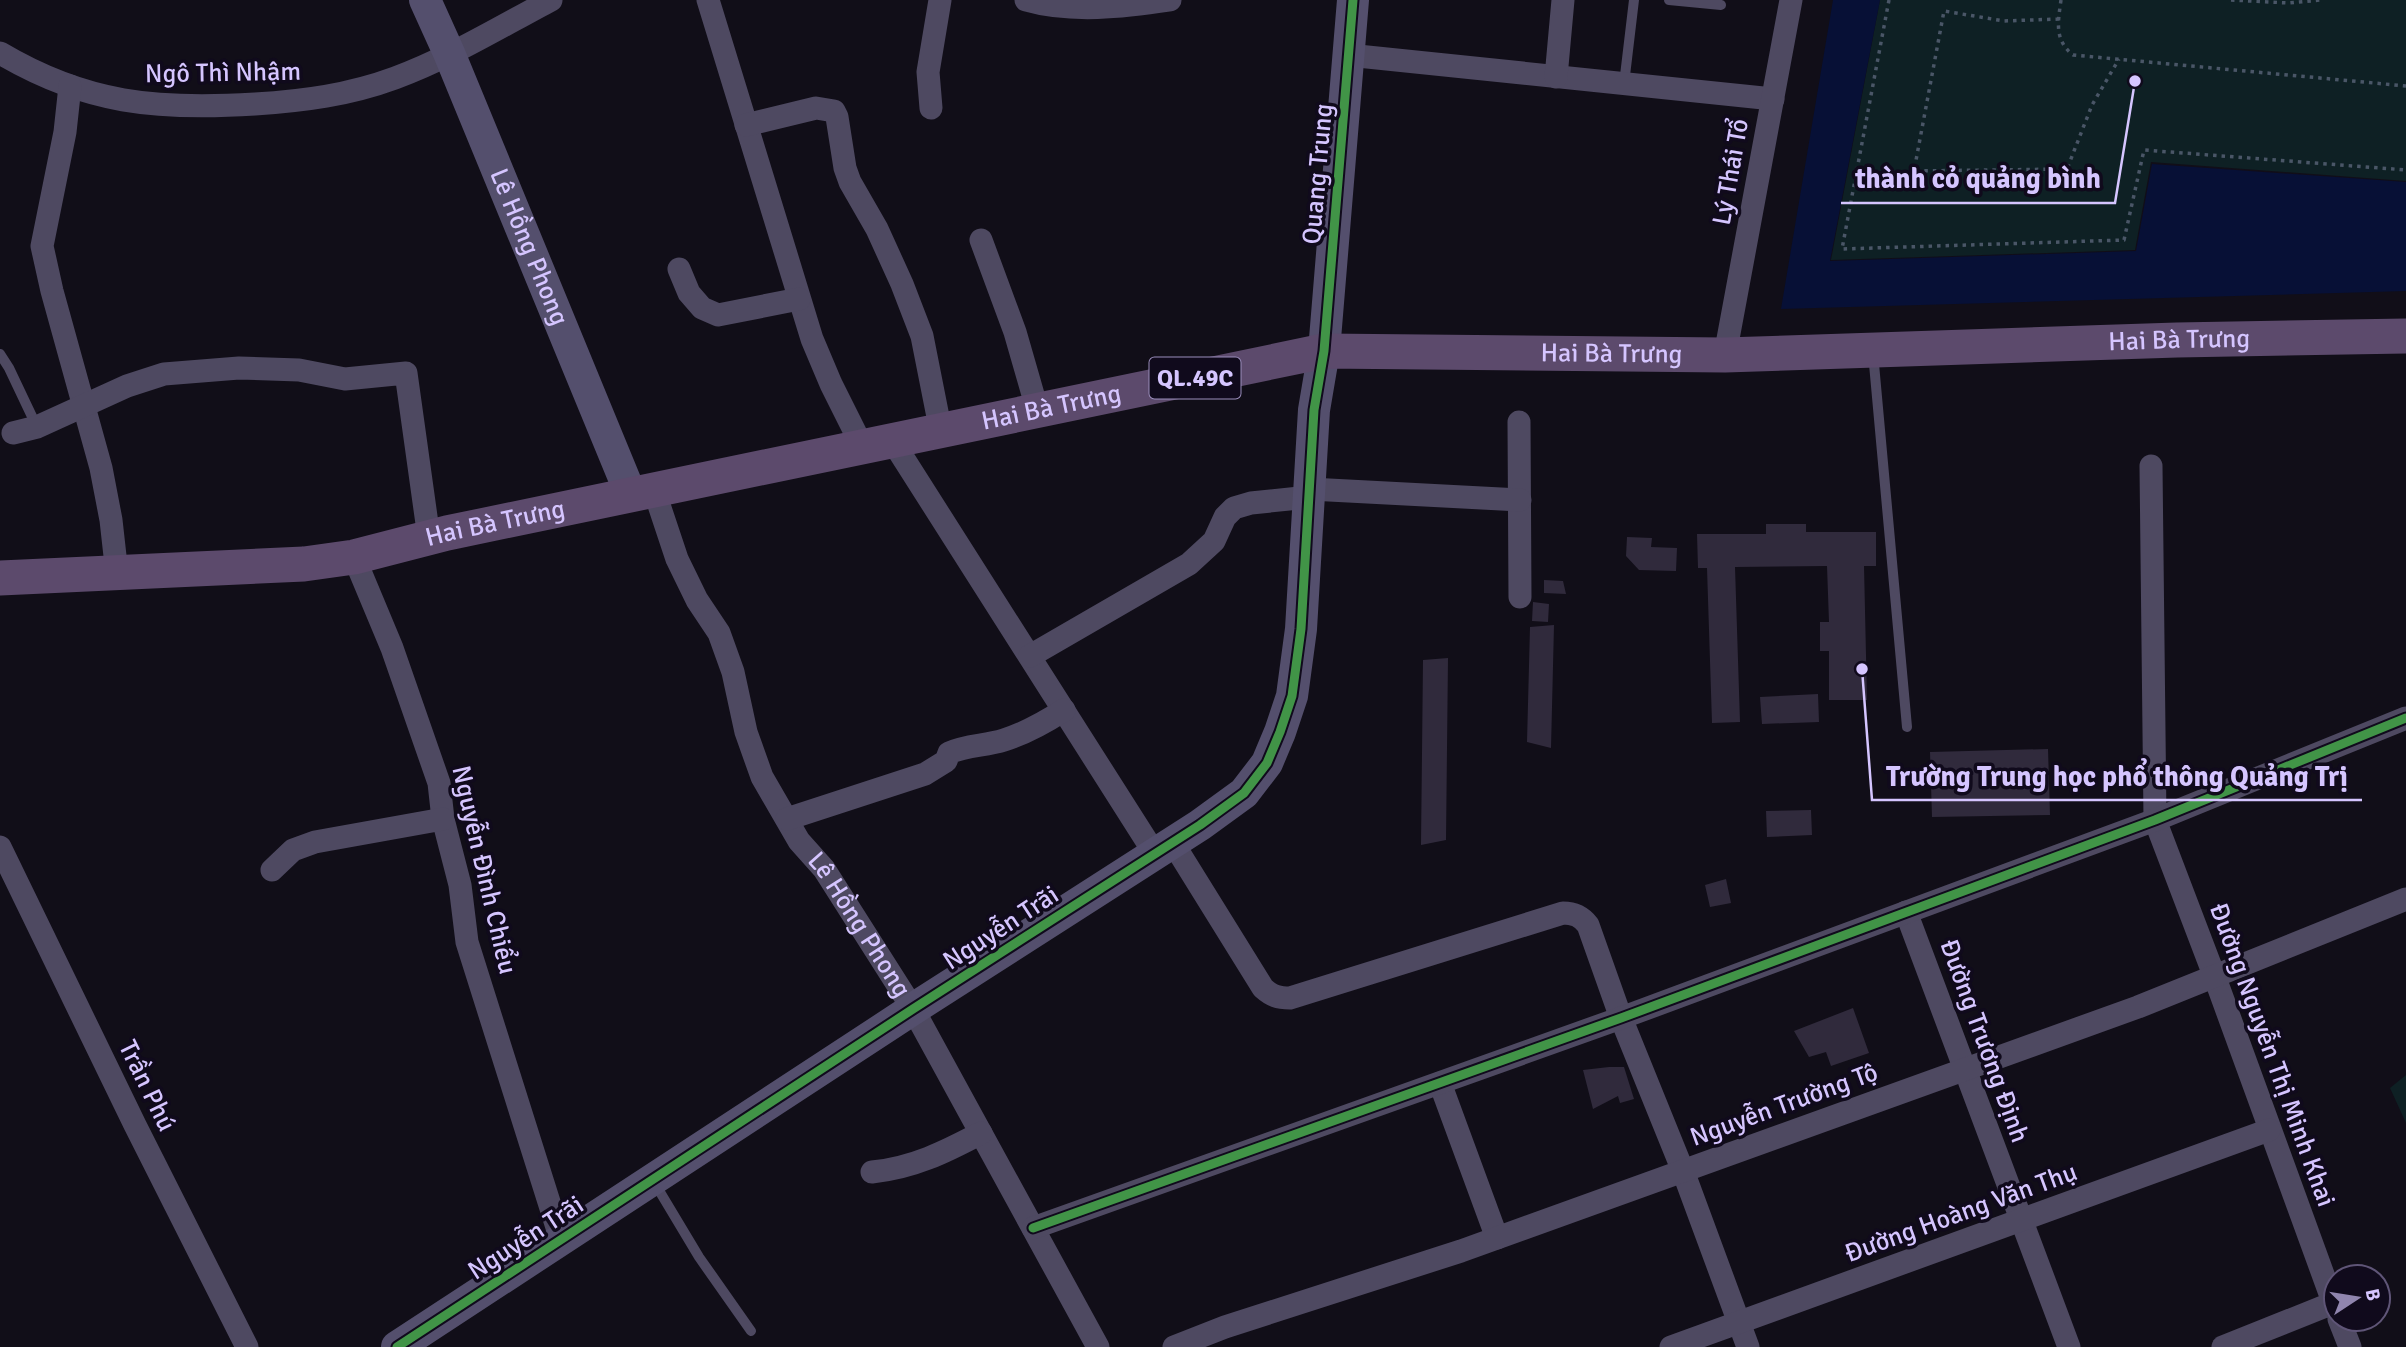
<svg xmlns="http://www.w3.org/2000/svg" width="2406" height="1347" viewBox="0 0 2406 1347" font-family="Signika,sans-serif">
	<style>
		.green { fill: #0e2024 }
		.water { fill: #071036 }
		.building { fill: #302a3c }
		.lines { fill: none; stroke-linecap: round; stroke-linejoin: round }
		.path { stroke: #4a5667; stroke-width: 3.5; stroke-dasharray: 3.5 5; stroke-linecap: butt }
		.lane { stroke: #4e4961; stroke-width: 10 }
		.street { stroke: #4e4961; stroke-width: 23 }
		.secondary { stroke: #544f6d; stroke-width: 32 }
		.primary { stroke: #5c4a6c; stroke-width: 35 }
		.cycleway-casing { stroke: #100a1c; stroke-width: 13 }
		.cycleway { stroke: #419447; stroke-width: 9 }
		.labels { text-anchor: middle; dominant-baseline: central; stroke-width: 7; stroke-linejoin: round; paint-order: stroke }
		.shield { fill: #100a1c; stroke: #9a8dbb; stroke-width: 2 }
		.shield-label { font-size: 24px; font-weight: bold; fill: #d5c5ff }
		.street-label { font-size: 26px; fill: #d5c5ff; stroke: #100a1c }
		.leader { fill: none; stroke: #d5c5ff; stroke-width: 2.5 }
		.callout-dot { fill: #d5c5ff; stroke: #100a1c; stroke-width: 2.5 }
		.callout-label { font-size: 28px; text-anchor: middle; font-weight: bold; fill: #d5c5ff; stroke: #100a1c; stroke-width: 7; stroke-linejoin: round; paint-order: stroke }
	</style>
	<rect width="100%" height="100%" fill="#110e18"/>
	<path class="green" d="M 1880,0 L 2406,0 L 2406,181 L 2151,162 L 2135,250 L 1831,260 Z
		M 2406,1075 L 2406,1123 L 2390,1088 Z"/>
	<path class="water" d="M 1833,0 L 1880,0 L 1830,261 L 2136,251 L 2152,164 L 2406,182 L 2406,291 L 1781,309 Z"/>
	<path class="building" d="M 1766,524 L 1806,524 L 1806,532 L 1876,532 L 1876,566 L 1864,566 L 1867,700 L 1829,700 L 1829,651 L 1820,651 L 1820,622 L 1829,622 L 1827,566 L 1735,567 L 1740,722 L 1712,723 L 1707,568 L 1698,568 L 1697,534 L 1766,534 Z
		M 1627,537 L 1652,538 L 1651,547 L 1677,548 L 1676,571 L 1639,570 L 1626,556 Z
		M 1544,580 L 1563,581 L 1566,594 L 1544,593 Z
		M 1533,602 L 1549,604 L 1548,622 L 1532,621 Z
		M 1554,625 L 1551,748 L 1527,742 L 1530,627 Z
		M 1448,658 L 1446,840 L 1421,845 L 1423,660 Z
		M 1818,694 L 1819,722 L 1762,724 L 1760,697 Z
		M 2048,749 L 2050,815 L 1932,817 L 1930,752 Z
		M 1811,810 L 1812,835 L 1767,837 L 1766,811 Z
		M 1726,879 L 1731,903 L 1710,907 L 1705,885 Z
		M 1853,1008 L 1869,1053 L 1831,1066 L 1826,1052 L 1809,1057 L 1794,1031 Z
		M 1609,1067 L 1624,1067 L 1634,1099 L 1620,1103 L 1618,1096 L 1593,1109 L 1583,1070 Z"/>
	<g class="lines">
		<path class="path" d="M 1889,0 L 1842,249 L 2124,240 L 2144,150 L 2406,170
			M 2061,0 C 2058,22 2054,40 2073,55 L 2406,86
			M 2231,0 L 2289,3 L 2320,0
			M 2059,19 L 2004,21 L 1944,11 L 1914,171 L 2067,169 L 2092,105 L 2119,59"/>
		<path class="lane" d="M 1669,0 L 1721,5
			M 1624,84 L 1634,0
			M 1873,353 L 1907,727
			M 0,354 L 9,368 L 37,427
			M 654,1182 L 699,1257 L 751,1331"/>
		<g class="street">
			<path d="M 708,0 L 812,339 L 831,384 L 863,448"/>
			<path d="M 1026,0 C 1071,13 1124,7 1170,0"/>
			<path d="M 0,53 C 86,104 157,110 255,104 C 303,101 349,95 395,78 C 449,58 500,27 551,0"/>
			<path d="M 1348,55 L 1773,99"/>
			<path d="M 1556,77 L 1563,0"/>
			<path d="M 70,86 L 65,132 L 42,246 L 52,291 L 101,468 L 111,520 L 117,574"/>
			<path d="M 931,108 L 928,72 L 940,0"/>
			<path d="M 746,125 L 816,108 L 834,111 L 837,117 L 845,168 L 850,182 L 877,229 L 902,284 L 922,336 L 941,432"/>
			<path d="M 981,240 L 1015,332 L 1038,412"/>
			<path d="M 679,269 L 689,293 L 702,308 L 718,315 L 799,299"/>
			<path d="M 1725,355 L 1791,0"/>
			<path d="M 1519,422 L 1520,597"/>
			<path d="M 13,433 L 37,427 L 127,386 L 164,374 L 239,368 L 299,370 L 345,379 L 406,373 L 429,538"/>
			<path d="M 893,442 L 1155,854"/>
			<path d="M 2151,466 L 2155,820 L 2214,975 L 2336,1310"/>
			<path d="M 1310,489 L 1520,500"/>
			<path id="s1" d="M 654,490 L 677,559 L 697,600 L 719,633 L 733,672 L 746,732 L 762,777 L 799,841 L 824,869 L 913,1009 L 1098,1347"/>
			<path d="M 354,557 L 392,648 L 439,783 L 443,819 L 460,885 L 467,942 L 561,1240"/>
			<path d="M 1030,656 L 1189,564 L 1214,541 L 1225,517 L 1234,508 L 1251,503 L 1309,497"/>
			<path d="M 787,819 L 925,774 L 946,761 L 949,753 C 967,745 985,746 1004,740 C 1026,733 1044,723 1064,710"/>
			<path d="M 1173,843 L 1263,988 C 1272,996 1278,998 1290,998 L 1563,913 C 1574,913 1581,916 1588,925 L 1621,1018 L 1683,1171 L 1748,1347"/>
			<path d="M 0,847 L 135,1125 L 247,1347"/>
			<path d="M 272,870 L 293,850 L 315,842 L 443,819"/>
			<path d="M 1906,912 L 2069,1347"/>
			<path d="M 1440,1083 L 1497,1238"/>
			<path d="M 872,1172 C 913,1168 945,1152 981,1133"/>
			<path d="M 1033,1228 L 1621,1018 L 2155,820 L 2406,718"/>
			<path d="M 2339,1319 L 2350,1347"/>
			<path d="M 1174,1347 L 1225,1327 L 1461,1251 L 2138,1007 L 2406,899"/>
			<path d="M 1671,1347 L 2269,1130"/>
			<path d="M 2223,1347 L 2333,1303"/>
		</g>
		<g class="secondary">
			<path id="s2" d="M 425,0 L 449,53 L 631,495"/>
			<path d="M 397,1347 L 913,1009 L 1200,825 L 1244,793 L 1267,763 L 1280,732 L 1292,696 L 1301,629 L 1314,410 L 1324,351 L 1353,0"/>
		</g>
		<path class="primary" id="s3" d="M 0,578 L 304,564 L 354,557 L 447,533 L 1324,351 L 1725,355 L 2177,340 L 2406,336"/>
		<g class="cycleway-casing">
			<path id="cycleway" d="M 1033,1228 L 1621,1018 L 2155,820 L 2406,718
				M 397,1347 L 913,1009 L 1200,825 L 1244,793 L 1267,763 L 1280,732 L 1292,696 L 1301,629 L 1314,410 L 1324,351 L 1353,0"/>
		</g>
		<use href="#cycleway" class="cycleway"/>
	</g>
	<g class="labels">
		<rect class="shield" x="1149.5" y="357.5" width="91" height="41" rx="5"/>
		<g class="shield-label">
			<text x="1195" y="378">QL.49C</text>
		</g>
		<g class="street-label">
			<text transform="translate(223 73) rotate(-1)">Ngô Thì Nhậm</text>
			<text transform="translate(1731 172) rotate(-80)">Lý Thái Tổ</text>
			<text transform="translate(1318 174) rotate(-85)">Quang Trung</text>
			<text stroke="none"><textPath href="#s2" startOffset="268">Lê Hồng Phong</textPath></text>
			<text stroke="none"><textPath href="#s3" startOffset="2202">Hai Bà Trưng</textPath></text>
			<text stroke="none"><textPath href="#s3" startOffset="1634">Hai Bà Trưng</textPath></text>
			<text stroke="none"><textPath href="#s3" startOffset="1068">Hai Bà Trưng</textPath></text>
			<text stroke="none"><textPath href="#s3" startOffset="500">Hai Bà Trưng</textPath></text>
			<text transform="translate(484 870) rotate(77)">Nguyễn Đình Chiểu</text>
			<text stroke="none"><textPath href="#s1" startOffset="486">Lê Hồng Phong</textPath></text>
			<text transform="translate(1001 928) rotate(-33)">Nguyễn Trãi</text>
			<text transform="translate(1984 1041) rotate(70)">Đường Trương Định</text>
			<text transform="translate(2272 1055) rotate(70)">Đường Nguyễn Thị Minh Khai</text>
			<text transform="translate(147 1086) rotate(64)">Trần Phú</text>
			<text transform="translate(1784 1105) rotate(-20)">Nguyễn Trường Tộ</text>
			<text transform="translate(1961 1213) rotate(-20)">Đường Hoàng Văn Thụ</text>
			<text transform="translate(526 1238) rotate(-33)">Nguyễn Trãi</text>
		</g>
	</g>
	<path class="leader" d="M2135 81L2115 203H1841M1862 669L1872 800H2362"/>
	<g class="callout-dot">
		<circle cx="2135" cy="81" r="7"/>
		<circle cx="1862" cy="669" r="7"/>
	</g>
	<g class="callout-label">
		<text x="1978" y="188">thành cỏ quảng bình</text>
		<text x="2117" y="786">Trường Trung học phổ thông Quảng Trị</text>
	</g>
	<g transform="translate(2357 1298) rotate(78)"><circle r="33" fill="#100a1c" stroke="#5f5577" stroke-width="2"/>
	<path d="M0-5L12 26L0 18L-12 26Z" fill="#9085ae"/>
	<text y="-10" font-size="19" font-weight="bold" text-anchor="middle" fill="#d5c5ff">B</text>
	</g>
</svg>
